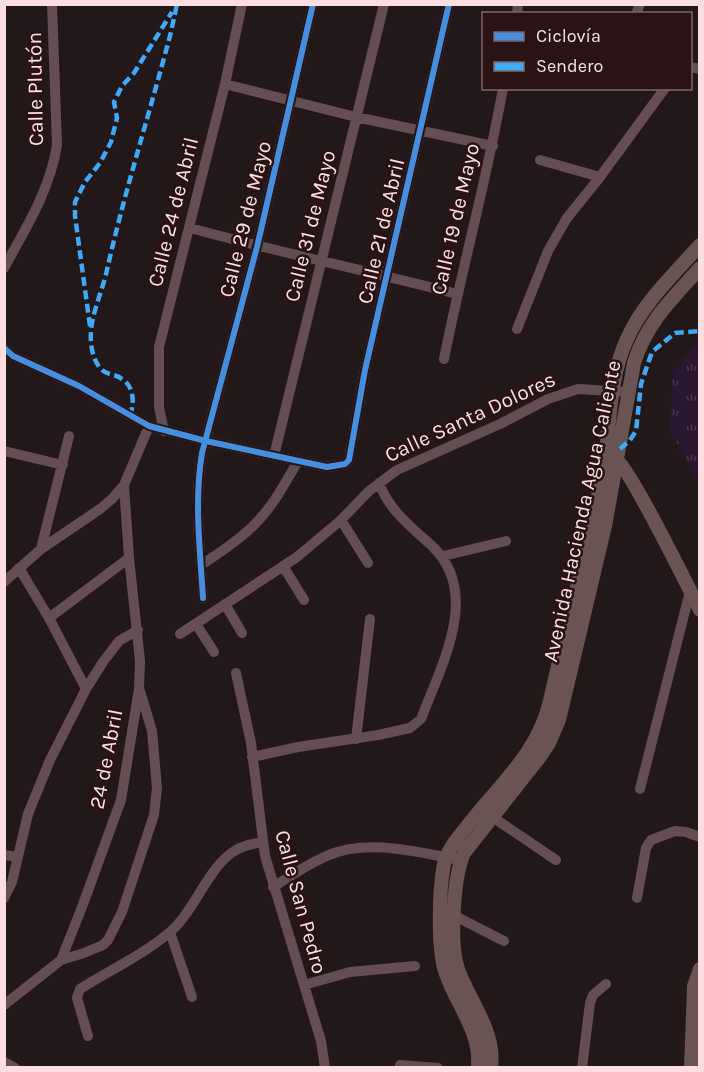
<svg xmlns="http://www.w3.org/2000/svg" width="704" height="1072" viewBox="0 0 704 1072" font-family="Karla,sans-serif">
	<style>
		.grass { fill: url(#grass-tufts) }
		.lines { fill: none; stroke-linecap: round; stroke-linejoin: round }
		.minor { stroke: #634e53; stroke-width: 10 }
		.major { stroke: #695454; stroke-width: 14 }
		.quiet { stroke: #3fa9f5; stroke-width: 4.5; stroke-dasharray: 9 4.5; stroke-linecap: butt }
		.cycleway-casing { stroke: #281315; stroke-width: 10 }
		.cycleway { stroke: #468fdf; stroke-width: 6 }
		.labels { text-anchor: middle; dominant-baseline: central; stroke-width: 5; stroke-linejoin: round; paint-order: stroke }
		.street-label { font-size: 21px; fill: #fcdee2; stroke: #281315 }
	</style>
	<defs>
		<pattern id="grass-tufts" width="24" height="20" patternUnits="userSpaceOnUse" patternTransform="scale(1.5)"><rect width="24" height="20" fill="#29172f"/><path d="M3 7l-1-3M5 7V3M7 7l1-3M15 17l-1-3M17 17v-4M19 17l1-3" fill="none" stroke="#49384d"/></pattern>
	</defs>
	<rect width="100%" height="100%" fill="#231819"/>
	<path class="grass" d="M 699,341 L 699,484 L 670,431 L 673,372 Z"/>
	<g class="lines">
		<path class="minor" d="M 517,14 L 518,4
			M 636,14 L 640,4
			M 690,67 L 700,69
			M 225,84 L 356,117 L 493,146
			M 540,160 L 600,177
			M 190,228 C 278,252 368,271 457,294
			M 4,268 C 26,228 50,190 57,145 L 52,4
			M 517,329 L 548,251 L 567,218 L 600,177 L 665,88
			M 4,348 L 13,356 L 79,386 L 149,426 L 206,441 L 327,467 L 345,464 L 349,460 L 365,370 L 449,4
			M 444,359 C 462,268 487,179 503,88
			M 164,431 L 159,407 L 159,347 L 225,84 L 242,4
			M 4,451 L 63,465
			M 274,456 L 384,4
			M 341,520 L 368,563
			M 41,549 L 69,436
			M 443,556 L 506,541
			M 201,565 C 219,553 237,542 253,526 C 272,508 285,483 298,461
			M 283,566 L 304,600
			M 19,568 L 49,618 L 86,689
			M 4,582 L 41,549 L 100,509 L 112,499 L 124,485 L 149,426
			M 203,598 C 200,549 194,501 202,453 L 257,247 L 313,4
			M 225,604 L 242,633
			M 49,618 L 129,558
			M 196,624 L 214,652
			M 180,634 L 297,557 L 341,520 L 369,491 L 397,470 L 500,424 L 548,399 L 578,389 L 627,392
			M 236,673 L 251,743 L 265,856 L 321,1041 L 325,1068
			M 356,739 L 370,619
			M 252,757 L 298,747 L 378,735 L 410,728 L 421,719 C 441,666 482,593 432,546 C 411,527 389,510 379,483
			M 640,789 L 690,591
			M 488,814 L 556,860
			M 4,855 L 18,857
			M 273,887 C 291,876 309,863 329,855 C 369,838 420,853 461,860
			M 4,898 L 12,882 L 28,814 L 50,760 L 86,689 L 103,662 L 119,641 L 138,630
			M 637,898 L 646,848 L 651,840 L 675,831 L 686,832 L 700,837
			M 449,913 L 504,941
			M 170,932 L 192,997
			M 61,960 L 84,953 L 103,945 L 108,940 L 122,912 L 154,815 L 157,788 L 152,731 L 140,691
			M 304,985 L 350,972 L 415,966
			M 4,1005 L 61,960 L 82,907 L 121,800 L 139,689 L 140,661 L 129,558 L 124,485
			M 88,1036 L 77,998 L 80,989 C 110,970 143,955 170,932 C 195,911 209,865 236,850 C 243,845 254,844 262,842
			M 4,1062 L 15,1068
			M 400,1065 L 438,1068
			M 582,1068 L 590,1003 L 593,995 L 606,984"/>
		<path class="major" d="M 614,457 C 628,464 688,587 700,610
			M 478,1068 C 481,1031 457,1006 446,974 C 437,949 439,890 444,864 C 447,851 456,840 465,829 C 495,789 536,756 549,705 C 566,630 586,554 602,478 C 611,432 607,382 627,339 C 643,303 674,274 700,245
			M 491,1068 C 496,1033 471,1003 459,972 C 449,947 453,878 464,853 L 539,758 L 549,743 L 559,720 L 605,526 L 634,363 C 647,322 672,299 700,268
			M 691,1068 L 694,986 L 700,969"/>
		<path class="quiet" d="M 90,326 L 75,216 L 75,202 L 85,182 L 100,163 L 111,142 L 117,118 L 114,102 L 122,86 L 134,73 L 172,12
			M 130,416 C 134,404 135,387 122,379 C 116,374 107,375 102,370 C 92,360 90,344 91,331 C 92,313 103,289 107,270 C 125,190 150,112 171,32 L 177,4
			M 620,449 L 630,440 L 636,431 L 641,384 L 652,352 L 675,333 L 700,331"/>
		<g class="cycleway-casing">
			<path id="cycleway" d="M 4,348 L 13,356 L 79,386 L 149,426 L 206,441 L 327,467 L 345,464 L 349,460 L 365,370 L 449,4
				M 203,598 C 200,549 194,501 202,453 L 257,247 L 313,4"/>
		</g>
		<use href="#cycleway" class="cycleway"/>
	</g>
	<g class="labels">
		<g class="street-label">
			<text transform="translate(35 89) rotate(-91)">Calle Plutón</text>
			<text transform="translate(173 212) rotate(-76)">Calle 24 de Abril</text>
			<text transform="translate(245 219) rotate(-76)">Calle 29 de Mayo</text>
			<text transform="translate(455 219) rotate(-77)">Calle 19 de Mayo</text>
			<text transform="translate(310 226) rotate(-76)">Calle 31 de Mayo</text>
			<text transform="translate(381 231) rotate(-77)">Calle 21 de Abril</text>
			<text transform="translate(470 417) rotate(-25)">Calle Santa Dolores</text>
			<text transform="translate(582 511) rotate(-78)">Avenida Hacienda Agua Caliente</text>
			<text transform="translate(106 759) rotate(-79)">24 de Abril</text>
			<text transform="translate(301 902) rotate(75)">Calle San Pedro</text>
		</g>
	</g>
	<rect width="704" height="1072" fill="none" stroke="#fcdee2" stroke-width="12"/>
	<rect x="482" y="12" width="210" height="78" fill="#281315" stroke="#7d6467" stroke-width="1.5"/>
	<rect x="494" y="32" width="30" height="9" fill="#468fdf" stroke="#7d6467" stroke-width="1.5"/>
	<text x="536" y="42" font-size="18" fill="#fcdee2">Ciclovía</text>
	<rect x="494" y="62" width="30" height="9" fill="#3fa9f5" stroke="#7d6467" stroke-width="1.5"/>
	<text x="536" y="72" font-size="18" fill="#fcdee2">Sendero</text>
</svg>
